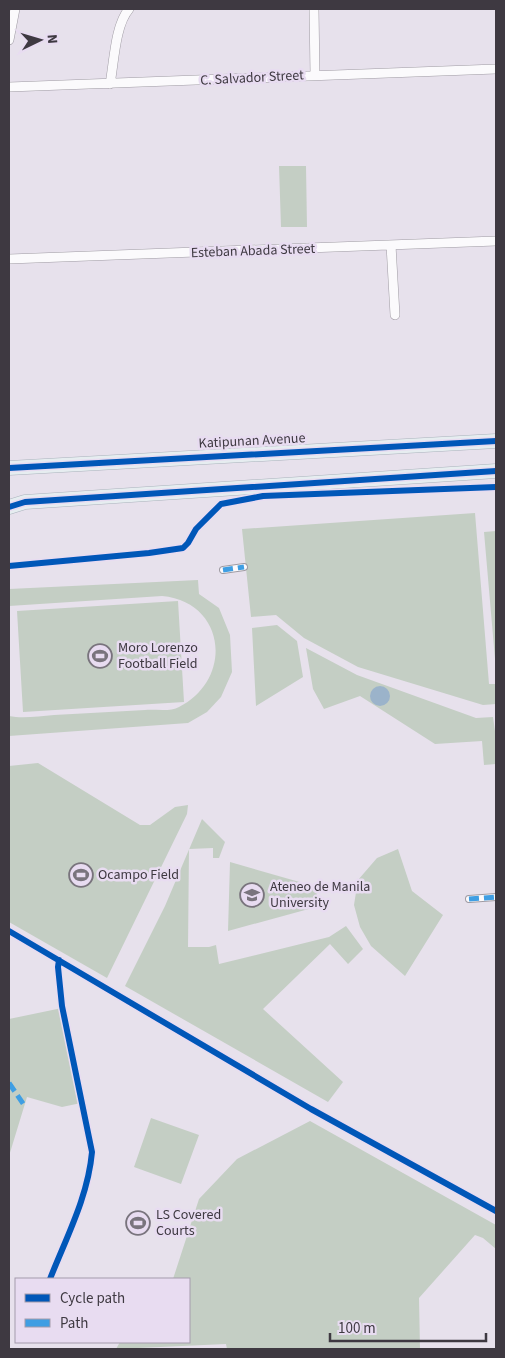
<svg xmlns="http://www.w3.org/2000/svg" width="505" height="1358" viewBox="0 0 505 1358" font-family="'Source Sans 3',sans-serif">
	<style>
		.green { fill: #c4cec4 }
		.water { fill: #9bb3ca }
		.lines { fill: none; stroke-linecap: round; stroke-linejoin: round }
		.pedestrian-casing { stroke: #9f9ba3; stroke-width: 8 }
		.minor-casing { stroke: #9f9ba3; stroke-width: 10 }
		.primary-casing { stroke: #aab3bc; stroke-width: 15 }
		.pedestrian { stroke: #fbfafc; stroke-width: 6 }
		.minor { stroke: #fbfafc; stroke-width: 9 }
		.primary { stroke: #e6edf0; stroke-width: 14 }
		.quiet { stroke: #3f9ee3; stroke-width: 5; stroke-dasharray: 10 5; stroke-linecap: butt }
		.cycleway-casing { stroke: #e8dcf1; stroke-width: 9 }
		.cycleway { stroke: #0057b8; stroke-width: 6 }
		.labels { text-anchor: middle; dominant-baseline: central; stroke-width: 5; stroke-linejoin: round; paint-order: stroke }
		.street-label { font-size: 14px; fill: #3e3941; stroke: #e8dcf1 }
		.poi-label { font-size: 14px; fill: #3e3941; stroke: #e8dcf1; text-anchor: start }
	</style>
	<rect width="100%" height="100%" fill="#e7e1ec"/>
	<path class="green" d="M 279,166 L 306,166 L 307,227 L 281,227 Z
		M 475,513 L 489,684 L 496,684 L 496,704 L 483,705 L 358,667 L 304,638 L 276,615 L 251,617 L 242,529 Z
		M 496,531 L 496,659 L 495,659 L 484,532 Z
		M 198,580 L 199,594 L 219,608 L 230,635 L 232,672 L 221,697 L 207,712 L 188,723 L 9,736 L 9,716 C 23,719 39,716 54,715 C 85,713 115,712 145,710 C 155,709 171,712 179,707 C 234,679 226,602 162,596 L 9,606 L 9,589 Z
		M 178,601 L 184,702 L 23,712 L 17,611 Z
		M 277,625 L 297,641 L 303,677 L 256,706 L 252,628 Z
		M 306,648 L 357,675 L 476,718 L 493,717 L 496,738 L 496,764 L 484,765 L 482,741 L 435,744 L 360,696 L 324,709 L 313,689 Z
		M 38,763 L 140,825 L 150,825 L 175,807 L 188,805 L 187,814 L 107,978 L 9,922 L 9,766 Z
		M 202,819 L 225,842 L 219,858 L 213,858 L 213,848 L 189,849 L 188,947 L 209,947 L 216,945 L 219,964 L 329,937 L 346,926 L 363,949 L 348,964 L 330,944 L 263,1009 L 343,1082 L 328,1102 L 125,986 L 165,906 Z
		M 398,849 L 412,891 L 443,915 L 405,976 L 371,946 L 360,927 L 354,905 L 358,880 L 377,858 Z
		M 230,862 L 317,887 L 316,907 L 228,931 Z
		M 62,1008 L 81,1103 L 62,1107 L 27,1097 L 9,1156 L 9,1019 Z
		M 151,1118 L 199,1135 L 181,1184 L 134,1167 Z
		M 310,1121 L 496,1225 L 496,1249 L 483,1238 L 475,1235 L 419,1298 L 420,1349 L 227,1349 L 226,1344 L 116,1349 L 120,1342 L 189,1342 L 189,1279 L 173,1279 L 199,1199 L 237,1159 Z"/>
	<path class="water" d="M370 696a10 10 0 1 1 20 0a10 10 0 1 1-20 0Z"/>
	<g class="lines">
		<g class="pedestrian-casing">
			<path id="pedestrian" d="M 223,570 L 244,567
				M 469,899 L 496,897"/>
		</g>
		<g class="minor-casing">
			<path id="minor" d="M 314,9 L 315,75
				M 9,40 L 15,9
				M 110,84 C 114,63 115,25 129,9
				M 9,87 L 496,69
				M 391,245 L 395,315
				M 9,259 L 496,241"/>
		</g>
		<g class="primary-casing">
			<path id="primary" d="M 9,468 L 496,441
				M 9,507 L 25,502 L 496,471"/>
		</g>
		<use href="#pedestrian" class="pedestrian"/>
		<use href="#minor" class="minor"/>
		<use href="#primary" class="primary"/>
		<path class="quiet" d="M 223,570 L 244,567
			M 469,899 L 496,897
			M 9,1083 L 24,1105"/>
		<g class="cycleway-casing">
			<path id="cycleway" d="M 9,468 L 496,441
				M 9,507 L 25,502 L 496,471
				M 9,566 L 149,553 L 183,548 L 188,543 L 196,529 L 221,504 L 263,496 L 496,487
				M 9,931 L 311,1109 L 496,1211
				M 50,1279 C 66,1238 88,1197 92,1152 L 62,1006 L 58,967 L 59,960"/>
		</g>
		<use href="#cycleway" class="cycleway"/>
	</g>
	<defs>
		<g id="stadium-ring" transform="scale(1.25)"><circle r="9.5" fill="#e8dcf1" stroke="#79747d" stroke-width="1.5"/><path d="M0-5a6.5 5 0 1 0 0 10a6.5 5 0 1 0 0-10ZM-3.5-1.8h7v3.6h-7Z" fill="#79747d"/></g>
		<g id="university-ring" transform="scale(1.25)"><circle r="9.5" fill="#e8dcf1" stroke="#79747d" stroke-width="1.5"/><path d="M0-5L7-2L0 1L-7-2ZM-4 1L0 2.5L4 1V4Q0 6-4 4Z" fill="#79747d"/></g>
	</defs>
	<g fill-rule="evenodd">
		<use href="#stadium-ring" x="100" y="656"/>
		<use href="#stadium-ring" x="81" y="875"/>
		<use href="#university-ring" x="252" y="895"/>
		<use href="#stadium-ring" x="138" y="1223"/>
	</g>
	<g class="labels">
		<g class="street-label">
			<text transform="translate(252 78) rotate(-3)">C. Salvador Street</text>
			<text transform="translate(253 251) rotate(-2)">Esteban Abada Street</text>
			<text transform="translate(252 441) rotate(-3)">Katipunan Avenue</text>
		</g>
		<g class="poi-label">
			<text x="118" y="648">Moro Lorenzo<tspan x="118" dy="16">Football Field</tspan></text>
			<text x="98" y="875">Ocampo Field</text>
			<text x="270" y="887">Ateneo de Manila<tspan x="270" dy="16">University</tspan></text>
			<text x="156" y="1215">LS Covered<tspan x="156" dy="16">Courts</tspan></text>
		</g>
	</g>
	<rect width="505" height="1358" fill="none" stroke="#3e3941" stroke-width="20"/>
	<rect x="15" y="1278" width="175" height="65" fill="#e8dcf1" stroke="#a49bab"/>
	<rect x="25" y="1294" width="25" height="8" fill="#0057b8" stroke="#a49bab"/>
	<text x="60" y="1303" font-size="15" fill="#3e3941">Cycle path</text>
	<rect x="25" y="1319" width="25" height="8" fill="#3f9ee3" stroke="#a49bab"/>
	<text x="60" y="1328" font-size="15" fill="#3e3941">Path</text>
	<g transform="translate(40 40) rotate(85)" stroke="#e8dcf1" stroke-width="4" paint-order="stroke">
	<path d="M0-4L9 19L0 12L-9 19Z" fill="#3e3941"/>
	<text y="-8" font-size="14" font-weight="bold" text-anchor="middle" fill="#3e3941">N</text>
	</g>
	<path d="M330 1333v8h156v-8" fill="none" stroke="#3e3941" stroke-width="2.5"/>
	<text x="338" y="1333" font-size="15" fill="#3e3941" stroke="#e8dcf1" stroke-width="4" paint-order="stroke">100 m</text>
</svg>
